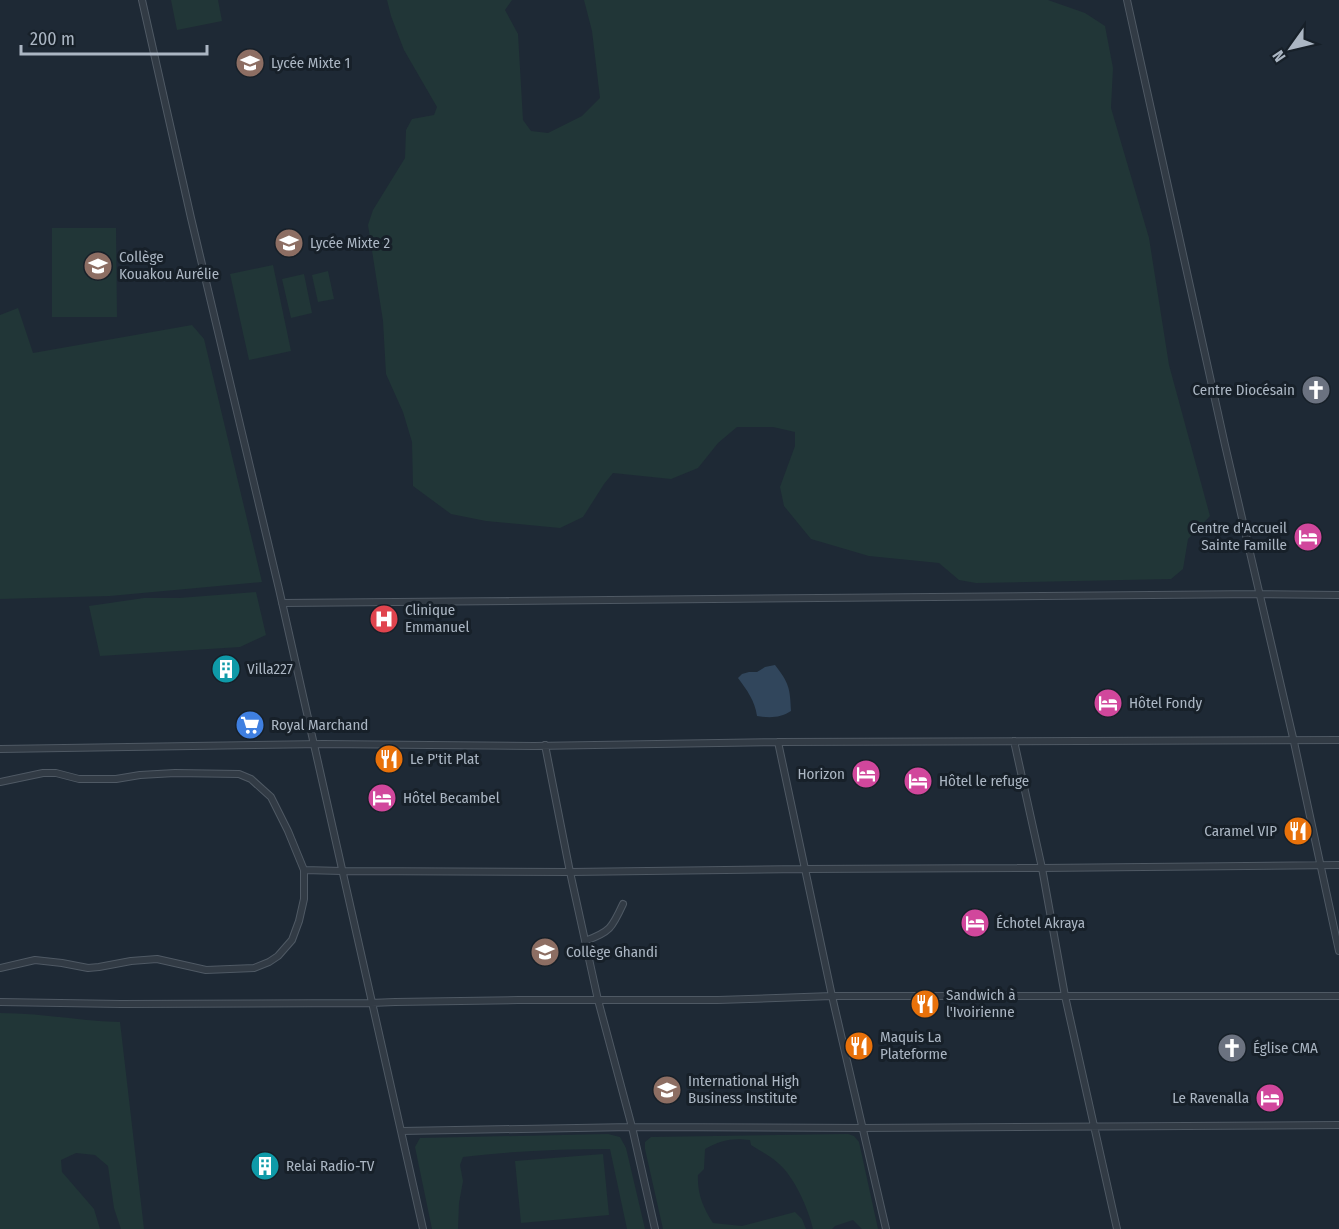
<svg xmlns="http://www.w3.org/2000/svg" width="1339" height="1229" viewBox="0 0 1339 1229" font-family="'Fira Sans Condensed',sans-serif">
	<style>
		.green { fill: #213637 }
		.water { fill: #31465c }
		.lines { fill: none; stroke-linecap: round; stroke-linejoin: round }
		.minor-casing { stroke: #4f5964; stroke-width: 8 }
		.minor { stroke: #323b45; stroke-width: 6 }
		.labels { text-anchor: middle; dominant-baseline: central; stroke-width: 6; stroke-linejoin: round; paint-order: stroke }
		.poi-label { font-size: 15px; fill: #abb6c3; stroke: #172029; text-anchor: start }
	</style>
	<rect width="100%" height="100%" fill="#1e2935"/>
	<path class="green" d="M 171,0 L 218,0 L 222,21 L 177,30 Z
		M 387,0 L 512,0 L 505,10 L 518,34 L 523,120 L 531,131 L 548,133 L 582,116 L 600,98 L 592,31 L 584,0 L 1048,0 L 1085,13 L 1105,26 L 1113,68 L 1111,108 L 1149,238 L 1169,365 L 1210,516 L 1188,539 L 1183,569 L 1171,579 L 976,583 L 959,580 L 939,563 L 869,556 L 811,539 L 784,506 L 780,487 L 795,446 L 795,432 L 773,427 L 737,427 L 718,443 L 698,468 L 671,479 L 613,473 L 604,484 L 583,517 L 560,528 L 486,521 L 451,514 L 413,486 L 412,442 L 403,412 L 386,374 L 383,321 L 368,225 L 373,210 L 405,158 L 406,130 L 412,119 L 434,115 L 437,107 L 404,50 L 391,16 Z
		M 52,228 L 116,228 L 117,317 L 52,317 Z
		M 273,265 L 291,351 L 249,360 L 230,274 Z
		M 328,271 L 334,299 L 318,302 L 312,275 Z
		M 304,274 L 312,313 L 291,318 L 282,279 Z
		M 18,308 L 33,353 L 192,325 L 204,339 L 262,582 L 110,596 L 0,599 L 0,315 Z
		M 256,592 L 266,635 L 240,647 L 100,656 L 89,606 L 144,598 L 179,598 Z
		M 0,1013 C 40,1013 80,1021 120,1022 L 144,1229 L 121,1229 L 114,1208 L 108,1166 L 95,1155 L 76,1153 L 61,1160 L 62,1172 L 94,1209 L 100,1229 L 0,1229 Z
		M 608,1134 L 620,1137 L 626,1148 L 645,1229 L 627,1229 L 610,1149 C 561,1149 512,1151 463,1157 L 460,1165 L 463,1181 L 459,1203 L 458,1229 L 432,1229 L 415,1147 L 420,1138 Z
		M 848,1134 L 854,1136 L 859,1142 L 878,1229 L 862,1229 L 853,1220 L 835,1226 L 832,1229 L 813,1229 C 809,1210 794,1176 778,1163 C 770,1156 760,1151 751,1145 L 750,1140 C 731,1138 722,1140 705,1149 L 704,1169 L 698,1175 C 697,1193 703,1208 713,1223 L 742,1226 L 795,1212 L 802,1219 L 806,1229 L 663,1229 L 645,1149 L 645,1142 L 651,1137 Z
		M 603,1154 L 609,1215 L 521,1223 L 515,1161 Z"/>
	<path class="water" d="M 775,665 C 789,683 790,688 791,711 C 780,718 770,718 757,716 C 755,701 747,690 738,678 L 742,674 L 749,672 L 757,672 L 765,667 Z"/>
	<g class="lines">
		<g class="minor-casing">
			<path id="minor" d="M 142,0 L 191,218 L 279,589 L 423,1229
				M 1127,0 L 1225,445 L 1294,742 L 1339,951
				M 282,603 L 1260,594 L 1339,595
				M 1014,741 L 1042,868 L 1065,996 L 1117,1229
				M 778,742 L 832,996 L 886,1229
				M 545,745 L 570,872 L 598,1000 L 632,1127 L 655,1229
				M 0,749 L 323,744 L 534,746 L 778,742 L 1339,740
				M 0,782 L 43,773 L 56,773 L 79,779 L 116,779 L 140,775 L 175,773 L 239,774 L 251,779 L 271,797 L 288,831 L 304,870 L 304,899 L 299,921 L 292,940 L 278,956 L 269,962 L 254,968 L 206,970 L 157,959 L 131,961 L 99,967 L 88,968 L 62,963 L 35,960 L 0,968
				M 304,870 L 342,871 L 570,872 L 804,869 L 1042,868 L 1339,865
				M 585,941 C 610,932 612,928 623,904
				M 0,1002 L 121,1004 L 371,1003 L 395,1002 L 518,1000 L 718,1000 L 832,996 L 1339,996
				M 401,1131 L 632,1127 L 862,1128 L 1339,1125"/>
		</g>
		<use href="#minor" class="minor"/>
	</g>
	<defs>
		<g id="school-disc" transform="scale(1.5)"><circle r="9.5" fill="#8d6e63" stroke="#172029"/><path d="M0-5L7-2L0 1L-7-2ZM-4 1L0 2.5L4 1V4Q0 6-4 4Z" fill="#fff"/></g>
		<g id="church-disc" transform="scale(1.5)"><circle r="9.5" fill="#6b7280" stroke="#172029"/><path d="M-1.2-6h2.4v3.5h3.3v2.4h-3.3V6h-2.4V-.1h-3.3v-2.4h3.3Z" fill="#fff"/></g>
		<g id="hotel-disc" transform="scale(1.5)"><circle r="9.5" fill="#d1479c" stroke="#172029"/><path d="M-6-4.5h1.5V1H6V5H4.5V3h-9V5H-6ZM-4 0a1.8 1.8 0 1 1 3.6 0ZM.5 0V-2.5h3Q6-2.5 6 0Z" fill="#fff"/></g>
		<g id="hospital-disc" transform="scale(1.5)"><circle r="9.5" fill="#e0444e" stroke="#172029"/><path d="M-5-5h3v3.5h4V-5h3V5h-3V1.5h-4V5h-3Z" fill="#fff"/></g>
		<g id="building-disc" transform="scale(1.5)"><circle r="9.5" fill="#0f9aa8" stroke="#172029"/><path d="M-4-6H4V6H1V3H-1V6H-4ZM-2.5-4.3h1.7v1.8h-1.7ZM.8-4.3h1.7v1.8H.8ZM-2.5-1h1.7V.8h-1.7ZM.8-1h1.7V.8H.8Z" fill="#fff"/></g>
		<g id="supermarket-disc" transform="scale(1.5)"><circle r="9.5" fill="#3f7fe0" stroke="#172029"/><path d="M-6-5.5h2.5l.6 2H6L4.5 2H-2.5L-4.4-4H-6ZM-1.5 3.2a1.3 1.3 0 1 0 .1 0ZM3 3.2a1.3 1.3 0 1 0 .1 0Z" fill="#fff"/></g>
		<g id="restaurant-disc" transform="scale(1.5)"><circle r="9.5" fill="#e8710a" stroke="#172029"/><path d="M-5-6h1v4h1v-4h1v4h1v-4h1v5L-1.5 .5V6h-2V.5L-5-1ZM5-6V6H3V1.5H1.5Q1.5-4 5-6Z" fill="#fff"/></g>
		<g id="university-disc" transform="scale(1.5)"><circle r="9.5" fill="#8d6e63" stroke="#172029"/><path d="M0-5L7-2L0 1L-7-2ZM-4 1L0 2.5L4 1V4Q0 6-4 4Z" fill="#fff"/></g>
	</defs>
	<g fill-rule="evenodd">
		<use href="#school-disc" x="250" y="63"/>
		<use href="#school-disc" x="289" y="243"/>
		<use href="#school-disc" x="98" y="266"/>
		<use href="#church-disc" x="1316" y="390"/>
		<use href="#hotel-disc" x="1308" y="537"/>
		<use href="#hospital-disc" x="384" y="619"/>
		<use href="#building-disc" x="226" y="669"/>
		<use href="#hotel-disc" x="1108" y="703"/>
		<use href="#supermarket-disc" x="250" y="725"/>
		<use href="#restaurant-disc" x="389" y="759"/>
		<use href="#hotel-disc" x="866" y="774"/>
		<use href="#hotel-disc" x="918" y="781"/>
		<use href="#hotel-disc" x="382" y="798"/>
		<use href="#restaurant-disc" x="1298" y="831"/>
		<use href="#hotel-disc" x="975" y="923"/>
		<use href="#school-disc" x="545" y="952"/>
		<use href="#restaurant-disc" x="925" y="1004"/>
		<use href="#restaurant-disc" x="859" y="1046"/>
		<use href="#church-disc" x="1232" y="1048"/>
		<use href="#university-disc" x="667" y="1090"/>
		<use href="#hotel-disc" x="1270" y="1098"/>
		<use href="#building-disc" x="265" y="1166"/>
	</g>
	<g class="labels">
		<g class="poi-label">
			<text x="271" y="63">Lycée Mixte 1</text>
			<text x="310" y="243">Lycée Mixte 2</text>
			<text x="119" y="257">Collège<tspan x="119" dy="17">Kouakou Aurélie</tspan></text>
			<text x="1295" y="390" text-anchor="end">Centre Diocésain</text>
			<text x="1287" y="528" text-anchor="end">Centre d'Accueil<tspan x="1287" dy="17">Sainte Famille</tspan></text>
			<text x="405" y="610">Clinique<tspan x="405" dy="17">Emmanuel</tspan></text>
			<text x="247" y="669">Villa227</text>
			<text x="1129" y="703">Hôtel Fondy</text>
			<text x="271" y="725">Royal Marchand</text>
			<text x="410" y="759">Le P'tit Plat</text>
			<text x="845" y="774" text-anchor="end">Horizon</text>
			<text x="939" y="781">Hôtel le refuge</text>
			<text x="403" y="798">Hôtel Becambel</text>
			<text x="1277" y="831" text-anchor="end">Caramel VIP</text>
			<text x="996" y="923">Échotel Akraya</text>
			<text x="566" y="952">Collège Ghandi</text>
			<text x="946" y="995">Sandwich à<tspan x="946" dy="17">l'Ivoirienne</tspan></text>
			<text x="880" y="1037">Maquis La<tspan x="880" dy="17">Plateforme</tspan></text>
			<text x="1253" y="1048">Église CMA</text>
			<text x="688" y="1081">International High<tspan x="688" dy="17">Business Institute</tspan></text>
			<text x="1249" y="1098" text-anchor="end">Le Ravenalla</text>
			<text x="286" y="1166">Relai Radio-TV</text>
		</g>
	</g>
	<g transform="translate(1291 48) rotate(236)" stroke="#172029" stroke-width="4.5" paint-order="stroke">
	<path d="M0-4.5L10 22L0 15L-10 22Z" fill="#abb6c3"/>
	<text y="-9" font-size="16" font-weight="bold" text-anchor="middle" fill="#abb6c3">N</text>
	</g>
	<path d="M21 45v9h186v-9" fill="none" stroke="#abb6c3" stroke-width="3"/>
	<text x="30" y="45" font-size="18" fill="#abb6c3" stroke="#172029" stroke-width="4.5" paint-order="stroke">200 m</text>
</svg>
